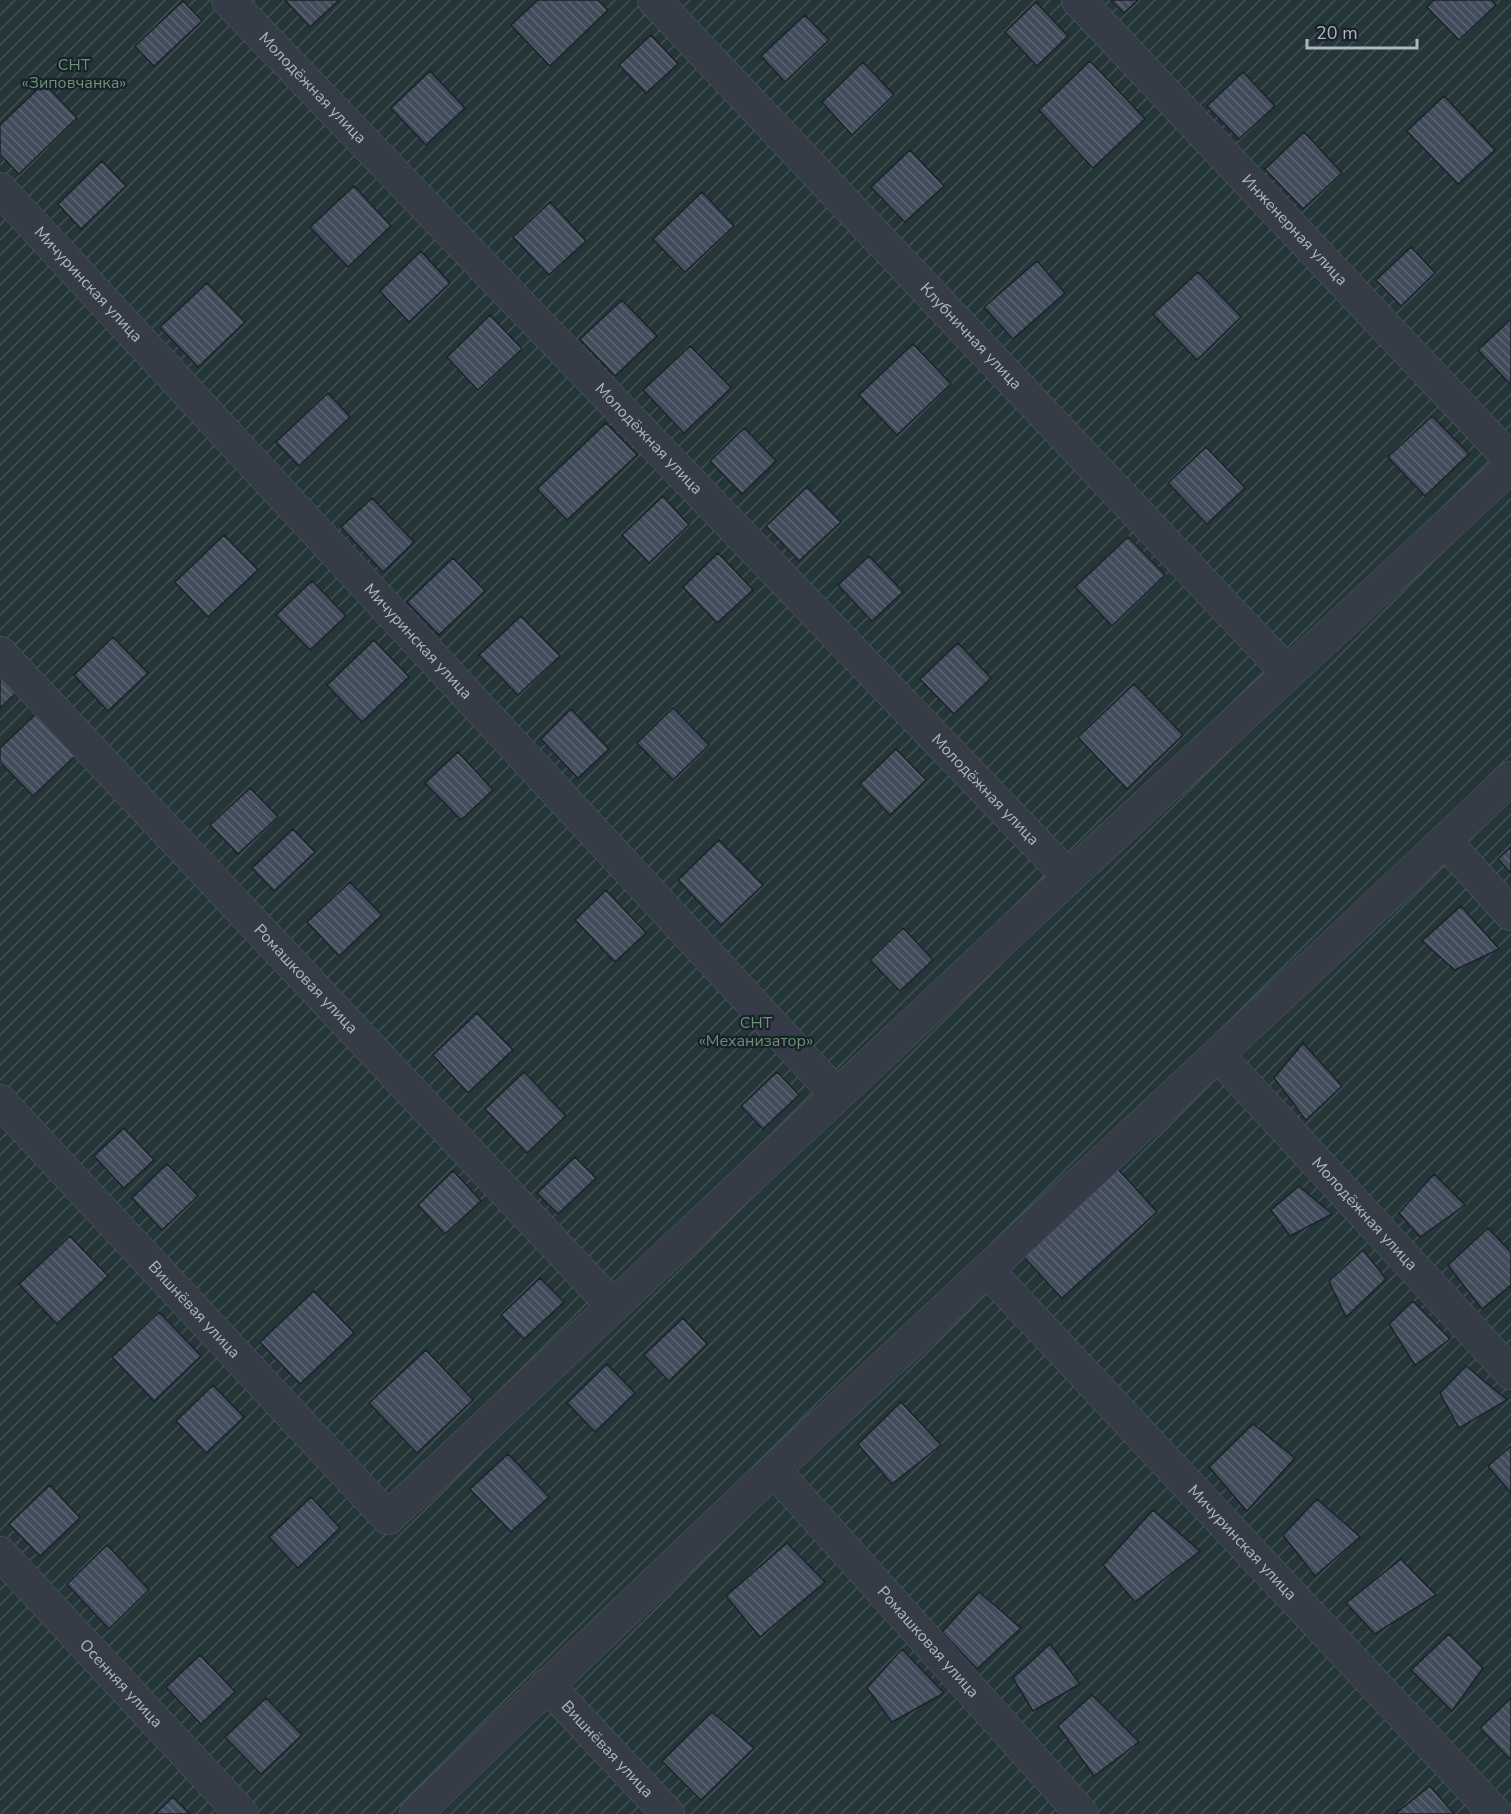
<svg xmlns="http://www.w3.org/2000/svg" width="1511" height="1814" viewBox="0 0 1511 1814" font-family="'Nunito Sans',sans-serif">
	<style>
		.garden { fill: url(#garden-furrows) }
		.building { fill: url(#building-back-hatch); stroke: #1c232d; stroke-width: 1.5 }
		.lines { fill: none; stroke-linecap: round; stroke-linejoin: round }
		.minor-casing { stroke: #525964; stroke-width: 34 }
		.minor { stroke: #353b47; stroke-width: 33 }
		.labels { text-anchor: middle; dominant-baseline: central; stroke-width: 4.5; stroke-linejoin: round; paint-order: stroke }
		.park-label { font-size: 16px; fill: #689274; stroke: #1a212b }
		.street-label { font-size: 16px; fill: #afb6c3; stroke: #1a212b }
	</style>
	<defs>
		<pattern id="garden-furrows" width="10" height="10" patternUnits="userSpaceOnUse" patternTransform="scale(1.5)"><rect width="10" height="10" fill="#243638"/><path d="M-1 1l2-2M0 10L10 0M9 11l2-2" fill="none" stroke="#415153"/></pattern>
		<pattern id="building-back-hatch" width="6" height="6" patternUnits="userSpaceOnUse" patternTransform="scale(1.5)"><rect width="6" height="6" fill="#434c5b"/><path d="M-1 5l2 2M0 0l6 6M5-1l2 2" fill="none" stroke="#5c6471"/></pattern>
	</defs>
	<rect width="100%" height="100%" fill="#222936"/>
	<path class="garden" d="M 0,0 L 1511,0 L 1511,1814 L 0,1814 Z"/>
	<path class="building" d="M 285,0 L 339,0 L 310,27 Z
		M 538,0 L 598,0 L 608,10 L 550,66 L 511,25 Z
		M 1111,0 L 1138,0 L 1124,13 Z
		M 1434,0 L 1491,0 L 1496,5 L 1459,40 L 1427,7 Z
		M 183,1 L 202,21 L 154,66 L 135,46 Z
		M 1036,2 L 1068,36 L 1037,66 L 1005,32 Z
		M 805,15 L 829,40 L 785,82 L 761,56 Z
		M 651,35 L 678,64 L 646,93 L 619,65 Z
		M 1090,61 L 1145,119 L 1093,168 L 1039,110 Z
		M 863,62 L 894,95 L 852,135 L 822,102 Z
		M 430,71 L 465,108 L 426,145 L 391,108 Z
		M 1243,72 L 1275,106 L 1239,139 L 1207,106 Z
		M 44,83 L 77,118 L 19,174 L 0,154 L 0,125 Z
		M 1444,96 L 1495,150 L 1458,184 L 1407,131 Z
		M 1304,132 L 1342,173 L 1303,209 L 1265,169 Z
		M 910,150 L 944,186 L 905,222 L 871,187 Z
		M 102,161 L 126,186 L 81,229 L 58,204 Z
		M 354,186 L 391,226 L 348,267 L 310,227 Z
		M 702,192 L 734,226 L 685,272 L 653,239 Z
		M 550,202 L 586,241 L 549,275 L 513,237 Z
		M 1411,247 L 1435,273 L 1401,306 L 1376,280 Z
		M 421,251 L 450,283 L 409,322 L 380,291 Z
		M 1037,261 L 1065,293 L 1013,339 L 984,307 Z
		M 1198,272 L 1241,317 L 1197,360 L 1153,314 Z
		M 207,283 L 245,322 L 198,367 L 160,327 Z
		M 622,300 L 657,336 L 615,376 L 580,339 Z
		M 490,315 L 522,349 L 478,390 L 447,357 Z
		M 1511,319 L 1511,385 L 1478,350 Z
		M 913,344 L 951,384 L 897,435 L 859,395 Z
		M 690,346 L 731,388 L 684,433 L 643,390 Z
		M 328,393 L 350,417 L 299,466 L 276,442 Z
		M 1432,416 L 1469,454 L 1425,496 L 1388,457 Z
		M 606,423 L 637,455 L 567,520 L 537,489 Z
		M 744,428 L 776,461 L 742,494 L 710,461 Z
		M 1206,447 L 1245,488 L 1207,524 L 1168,483 Z
		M 807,487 L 841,522 L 799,561 L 766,526 Z
		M 663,496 L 689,525 L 649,563 L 622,535 Z
		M 372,498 L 414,542 L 383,572 L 341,527 Z
		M 224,535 L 258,570 L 208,617 L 175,582 Z
		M 1128,537 L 1165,575 L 1112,626 L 1075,587 Z
		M 718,553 L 753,590 L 717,623 L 683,587 Z
		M 869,556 L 903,592 L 872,621 L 838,585 Z
		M 453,558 L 485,591 L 439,635 L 407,602 Z
		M 312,581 L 346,616 L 310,650 L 276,615 Z
		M 521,616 L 560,656 L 518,695 L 479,655 Z
		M 113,637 L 148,673 L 108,711 L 74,675 Z
		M 374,640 L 409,677 L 362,722 L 327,685 Z
		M 958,643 L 991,678 L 954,714 L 920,679 Z
		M 0,674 L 17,692 L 0,708 Z
		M 1134,684 L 1183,735 L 1127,789 L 1078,737 Z
		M 673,708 L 709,745 L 673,780 L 637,743 Z
		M 571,709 L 609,749 L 578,778 L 541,739 Z
		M 36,714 L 75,756 L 33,796 L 0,762 L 0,748 Z
		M 896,749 L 926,780 L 890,815 L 860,784 Z
		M 458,752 L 493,790 L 461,820 L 425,783 Z
		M 250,788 L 278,817 L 238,854 L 210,825 Z
		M 293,829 L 315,852 L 274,891 L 252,868 Z
		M 719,840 L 763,885 L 721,925 L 678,880 Z
		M 1511,847 L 1511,873 L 1498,859 Z
		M 350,882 L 382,915 L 339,956 L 307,922 Z
		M 606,890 L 646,933 L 615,962 L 575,920 Z
		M 1461,906 L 1499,949 L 1455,970 L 1422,941 Z
		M 903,928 L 933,960 L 900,991 L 870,960 Z
		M 477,1013 L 513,1050 L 468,1093 L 433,1055 Z
		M 1303,1043 L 1342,1086 L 1306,1120 L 1274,1078 Z
		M 524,1072 L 566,1116 L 527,1153 L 485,1109 Z
		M 777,1072 L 799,1095 L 763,1129 L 741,1106 Z
		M 124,1128 L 154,1160 L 124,1188 L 94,1156 Z
		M 575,1157 L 596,1178 L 558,1214 L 537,1193 Z
		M 167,1164 L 198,1196 L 162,1230 L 132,1198 Z
		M 1115,1166 L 1157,1212 L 1062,1298 L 1020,1253 Z
		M 453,1171 L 481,1201 L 445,1234 L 418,1205 Z
		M 1434,1174 L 1465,1205 L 1420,1237 L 1399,1213 Z
		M 1299,1186 L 1332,1214 L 1290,1236 L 1271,1210 Z
		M 1488,1228 L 1511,1252 L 1511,1285 L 1482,1309 L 1448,1265 Z
		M 70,1236 L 108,1276 L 57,1324 L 19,1284 Z
		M 1363,1250 L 1386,1279 L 1346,1317 L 1329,1281 Z
		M 540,1278 L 564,1302 L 524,1339 L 501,1315 Z
		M 314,1291 L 354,1333 L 300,1384 L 260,1342 Z
		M 1413,1301 L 1450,1339 L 1415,1365 L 1389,1324 Z
		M 159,1312 L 201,1356 L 154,1401 L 112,1357 Z
		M 683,1318 L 707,1344 L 669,1381 L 644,1355 Z
		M 426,1350 L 473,1400 L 417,1453 L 369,1403 Z
		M 607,1364 L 635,1393 L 595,1432 L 567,1403 Z
		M 1466,1366 L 1507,1400 L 1459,1428 L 1440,1393 Z
		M 213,1385 L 244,1417 L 206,1453 L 176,1421 Z
		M 901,1402 L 941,1445 L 892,1484 L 858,1444 Z
		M 1253,1424 L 1295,1458 L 1247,1511 L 1209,1467 Z
		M 1511,1446 L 1511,1491 L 1510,1492 L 1488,1466 Z
		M 508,1454 L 549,1497 L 511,1532 L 470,1489 Z
		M 50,1485 L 80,1518 L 40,1556 L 9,1524 Z
		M 311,1497 L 340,1528 L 298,1568 L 269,1537 Z
		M 1317,1499 L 1360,1537 L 1315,1576 L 1283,1535 Z
		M 1153,1510 L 1200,1551 L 1135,1602 L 1103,1565 Z
		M 787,1543 L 825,1582 L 760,1637 L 726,1596 Z
		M 107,1545 L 149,1590 L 109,1629 L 67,1584 Z
		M 1401,1559 L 1436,1595 L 1375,1634 L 1346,1603 Z
		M 979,1592 L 1021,1628 L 977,1669 L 942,1632 Z
		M 1449,1634 L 1483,1668 L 1452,1711 L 1411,1670 Z
		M 1050,1644 L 1080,1684 L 1033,1711 L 1013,1678 Z
		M 902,1649 L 944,1693 L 892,1722 L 867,1688 Z
		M 200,1655 L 235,1692 L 201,1724 L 166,1687 Z
		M 1092,1695 L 1139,1742 L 1094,1776 L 1058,1726 Z
		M 266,1698 L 302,1735 L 261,1774 L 225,1737 Z
		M 1511,1698 L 1511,1760 L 1480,1728 Z
		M 712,1712 L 754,1748 L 701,1800 L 662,1761 Z
		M 1430,1786 L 1454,1814 L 1395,1814 Z
		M 173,1797 L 190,1814 L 155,1814 Z"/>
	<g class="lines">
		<g class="minor-casing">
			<g id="minor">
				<path id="s1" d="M 228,0 L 1069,877"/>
				<path id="s2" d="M 654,0 L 1288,673"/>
				<path id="s3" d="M 1078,0 L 1511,460"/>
				<path id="s4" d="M 0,189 L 837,1095"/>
				<path id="s5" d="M 0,653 L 612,1305"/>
				<path d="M 1445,841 L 1511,914"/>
				<path id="s6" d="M 1218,1055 L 1511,1373"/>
				<path id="s7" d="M 0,1101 L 388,1518 L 1069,877 L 1511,466"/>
				<path id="s8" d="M 988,1271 L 1496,1814"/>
				<path id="s9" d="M 774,1470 L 1082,1814"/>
				<path id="s10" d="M 0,1553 L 242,1814"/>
				<path id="s11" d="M 547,1685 L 668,1814"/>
				<path d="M 416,1814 C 774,1462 1147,1125 1511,778"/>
			</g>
		</g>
		<use href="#minor" class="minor"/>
	</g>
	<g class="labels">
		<g class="park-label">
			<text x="74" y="65">СНТ<tspan x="74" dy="18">«Зиповчанка»</tspan></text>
			<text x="756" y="1023">СНТ<tspan x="756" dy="18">«Механизатор»</tspan></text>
		</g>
		<g class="street-label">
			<text stroke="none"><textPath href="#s1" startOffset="122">Молодёжная улица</textPath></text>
			<text stroke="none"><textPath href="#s3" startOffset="316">Инженерная улица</textPath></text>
			<text stroke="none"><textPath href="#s4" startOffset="130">Мичуринская улица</textPath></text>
			<text stroke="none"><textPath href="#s2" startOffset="462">Клубничная улица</textPath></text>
			<text stroke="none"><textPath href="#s1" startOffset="608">Молодёжная улица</textPath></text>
			<text stroke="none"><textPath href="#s4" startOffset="616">Мичуринская улица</textPath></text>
			<text stroke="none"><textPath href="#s1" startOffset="1094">Молодёжная улица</textPath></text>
			<text stroke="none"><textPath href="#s5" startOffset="447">Ромашковая улица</textPath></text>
			<text stroke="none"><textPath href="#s6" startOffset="216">Молодёжная улица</textPath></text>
			<text stroke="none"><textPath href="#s7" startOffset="285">Вишнёвая улица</textPath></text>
			<text stroke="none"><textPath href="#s8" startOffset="372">Мичуринская улица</textPath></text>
			<text stroke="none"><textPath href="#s9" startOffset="231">Ромашковая улица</textPath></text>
			<text stroke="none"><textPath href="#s10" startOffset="178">Осенняя улица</textPath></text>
			<text stroke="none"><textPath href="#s11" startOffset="88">Вишнёвая улица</textPath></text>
		</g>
	</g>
	<path d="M1307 39v9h110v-9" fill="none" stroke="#afb6c3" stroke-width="3"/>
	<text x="1316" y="39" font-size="18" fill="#afb6c3" stroke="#1a212b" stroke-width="4.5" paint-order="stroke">20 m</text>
</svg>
